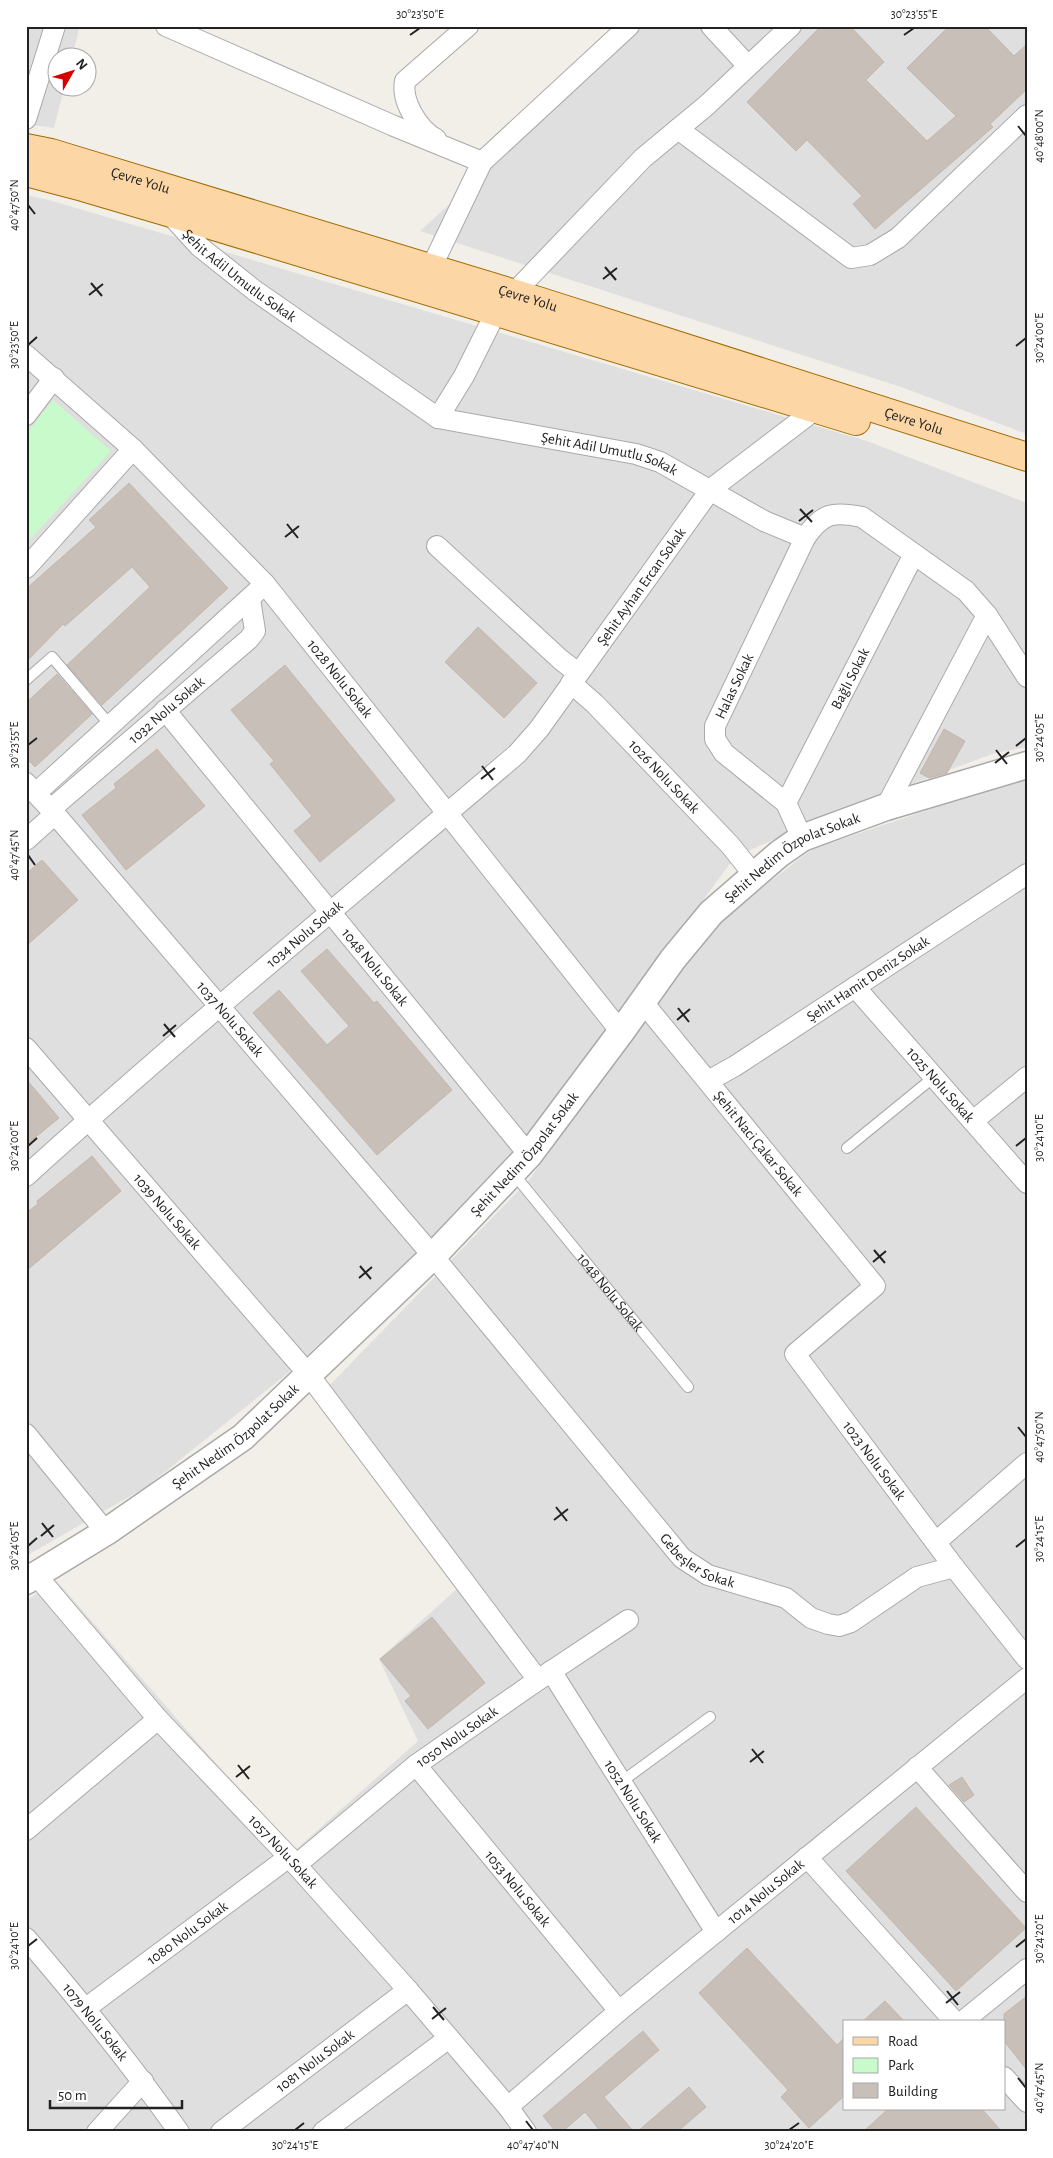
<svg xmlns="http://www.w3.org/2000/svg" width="1053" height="2158" viewBox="0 0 1053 2158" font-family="'Alegreya Sans',sans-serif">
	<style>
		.residential { fill: #e0dfdf; fill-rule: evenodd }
		.park { fill: #c8facc }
		.building { fill: #c7bfb8; stroke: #c4b6ab }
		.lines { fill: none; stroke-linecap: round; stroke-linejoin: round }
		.service-casing { stroke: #a9a9a9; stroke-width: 12 }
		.minor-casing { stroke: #a9a9a9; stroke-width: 22 }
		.tertiary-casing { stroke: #a9a9a9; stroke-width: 29 }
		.primary-casing { stroke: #a06b00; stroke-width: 30 }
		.service { stroke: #fff; stroke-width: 10 }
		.minor { stroke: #fff; stroke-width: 20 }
		.tertiary { stroke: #fff; stroke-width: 26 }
		.primary { stroke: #fcd6a4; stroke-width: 28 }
		.ticks { fill: none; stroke: #222; stroke-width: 2 }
		.labels { text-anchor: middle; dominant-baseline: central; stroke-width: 4; stroke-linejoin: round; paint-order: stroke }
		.street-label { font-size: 15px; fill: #222; stroke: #fff }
		.neatline { fill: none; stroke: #222; stroke-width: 2 }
		.ticks-label { font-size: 12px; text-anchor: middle; fill: #222 }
	</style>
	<rect width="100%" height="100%" fill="#f2efe9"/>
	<path class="residential" d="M 26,26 L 80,26 L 72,57 L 58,58 L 58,88 L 64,88 L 54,128 L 26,124 Z
		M 644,26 L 1027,26 L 1027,434 L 901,387 L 420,231 Z
		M 26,195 L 49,200 L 867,441 L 1027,503 L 1027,747 L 995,753 L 825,816 L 735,857 L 504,1169 L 288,1373 L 146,1487 L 26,1556 Z
		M 1027,777 L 1027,2132 L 26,2132 L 26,1601 L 56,1580 L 293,1852 L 418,1741 L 379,1659 L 469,1578 L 325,1390 L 529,1180 L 711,928 L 812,849 ZM 844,2022 L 1004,2022 L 1004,2109 L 844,2109 Z"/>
	<path class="park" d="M 53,400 L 111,451 L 26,544 L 26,434 Z"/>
	<path class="building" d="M 821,26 L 850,26 L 884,62 L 866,80 L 927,141 L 956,116 L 907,68 L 949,26 L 985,26 L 1014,56 L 1027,44 L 1027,89 L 990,124 L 993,127 L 875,229 L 853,204 L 862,196 L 807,140 L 796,151 L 747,102 Z
		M 129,483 L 228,588 L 102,705 L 67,665 L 150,587 L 132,567 L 65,626 L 63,624 L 26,662 L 26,589 L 96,527 L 89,520 Z
		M 478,627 L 537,683 L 504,718 L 445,662 Z
		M 285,665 L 395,800 L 320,862 L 294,831 L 312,816 L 270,764 L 274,761 L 231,710 Z
		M 57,674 L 92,714 L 35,767 L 26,758 L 26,703 Z
		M 944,729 L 965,741 L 947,773 L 929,778 L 920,773 Z
		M 157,749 L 205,806 L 126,870 L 82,815 L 116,788 L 114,784 Z
		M 42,860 L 78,900 L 26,946 L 26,874 Z
		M 327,949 L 374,1003 L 377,1001 L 452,1090 L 377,1155 L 253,1013 L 279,990 L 327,1045 L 349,1026 L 301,971 Z
		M 26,1079 L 59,1118 L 26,1145 Z
		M 92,1156 L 121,1191 L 26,1271 L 26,1213 L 38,1204 L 37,1201 Z
		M 432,1617 L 485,1683 L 428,1729 L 405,1701 L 411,1696 L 380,1659 Z
		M 962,1777 L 974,1795 L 964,1802 L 949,1785 Z
		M 916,1807 L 1026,1928 L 956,1991 L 846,1871 Z
		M 747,1948 L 837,2045 L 844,2038 L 844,2096 L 809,2128 L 781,2097 L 788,2090 L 699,1993 Z
		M 1027,1996 L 1027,2070 L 1004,2041 L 1004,2014 Z
		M 885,2001 L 905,2022 L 862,2022 Z
		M 643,2031 L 659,2050 L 604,2097 L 634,2132 L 601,2132 L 585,2112 L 562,2132 L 556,2132 L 543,2116 Z
		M 689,2087 L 706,2107 L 677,2132 L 637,2132 Z
		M 888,2109 L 982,2109 L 1002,2132 L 863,2132 Z"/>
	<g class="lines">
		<g class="service-casing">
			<g id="service">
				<path d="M 26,680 L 52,657 L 110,725"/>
				<path d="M 847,1148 L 934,1077"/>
				<path id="s1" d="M 513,1173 L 688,1387"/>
				<path d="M 621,1782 L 710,1717"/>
			</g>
		</g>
		<g class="minor-casing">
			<g id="minor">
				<path d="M 166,26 L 394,126 L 482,162"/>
				<path d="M 711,26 L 748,66"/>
				<path d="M 26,119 L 55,26"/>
				<path d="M 678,129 L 851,258 L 870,255 L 898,238 L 1027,115"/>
				<path d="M 436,139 C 418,129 401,101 405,81 L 468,26"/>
				<path id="s2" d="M 168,212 L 200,247 L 254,290 L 438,418 L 636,454 L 660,462 L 764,521 L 805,538 C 822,513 833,511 862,517 L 966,591 L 987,615 L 1027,677"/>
				<path d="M 431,268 L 482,162 L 629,26"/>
				<path d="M 513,294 L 643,158 L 707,105 L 791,26"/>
				<path id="s3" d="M 26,355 L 133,449 L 265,584 L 621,1032"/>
				<path d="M 26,415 L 54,378"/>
				<path d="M 438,418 L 464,376 L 497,310"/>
				<path d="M 437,546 L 561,660 L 578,673"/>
				<path d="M 26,568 L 133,449"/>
				<path id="s4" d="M 571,683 L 595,704 L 730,845 L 754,875"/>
				<path id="s5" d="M 165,710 L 529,1155"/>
				<path id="s6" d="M 26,783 L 55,814 L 433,1256 L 682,1558 L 708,1575 L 786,1598 L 811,1618 L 828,1624 L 839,1626 L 851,1622 L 917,1577 L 954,1567"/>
				<path d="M 36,793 L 265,584"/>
				<path id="s7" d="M 786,803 L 914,554"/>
				<path d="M 886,807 L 987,615"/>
				<path id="s8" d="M 51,809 L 249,639 L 255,631 L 250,599"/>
				<path id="s9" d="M 802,838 L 786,803 L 724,753 L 715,739 L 715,726 L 805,538"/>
				<path d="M 26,840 L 55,814"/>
				<path id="s10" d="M 855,987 L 1027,1183"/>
				<path id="s11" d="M 642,1001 L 875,1286 L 795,1354 L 954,1567 L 1027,1659"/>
				<path id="s12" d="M 26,1048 L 309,1375 L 538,1680"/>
				<path id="s13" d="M 708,1081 L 735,1066 L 1027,874"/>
				<path d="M 973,1121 L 1027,1077"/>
				<path id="s14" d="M 26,1176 C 186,1031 353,894 517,754 L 539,729 L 711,489 L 816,409"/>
				<path d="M 26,1434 L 106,1532"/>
				<path d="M 936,1542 L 1027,1463"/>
				<path id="s15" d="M 36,1575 L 158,1719 L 289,1857 L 408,1990 L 508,2107 L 526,2132"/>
				<path id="s16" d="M 551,1671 L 716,1932"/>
				<path id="s17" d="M 416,1765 L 619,2011"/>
				<path d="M 917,1767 L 1027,1892"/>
				<path d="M 26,1830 L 158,1719"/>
				<path d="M 807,1857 L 955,2022"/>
				<path id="s18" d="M 296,1865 L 416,1765 L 538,1680 L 628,1620"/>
				<path id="s19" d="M 26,1938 C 80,2001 131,2064 179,2132"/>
				<path id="s20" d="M 86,2008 L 289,1857"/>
				<path d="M 962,2022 L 1027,1969"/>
				<path d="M 1004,2077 L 1027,2102"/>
				<path id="s21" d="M 508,2107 L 619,2011 L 1027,1678"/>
				<path d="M 97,2132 L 143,2081"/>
				<path id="s22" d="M 221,2132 L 408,1990"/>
				<path d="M 323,2132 L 449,2038"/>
			</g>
		</g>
		<g class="tertiary-casing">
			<g id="tertiary">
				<path id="s23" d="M 26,1581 L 106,1532 L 243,1437 L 433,1256 L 529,1155 L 621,1032 L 673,959 L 711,913 L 779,854 L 802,838 L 886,807 L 1027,765"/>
			</g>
		</g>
		<g class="primary-casing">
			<g id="primary">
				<path id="s24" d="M 26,148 L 51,153 L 538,301 L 1027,457"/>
				<path d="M 26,172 L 83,187 L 168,212 L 856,421"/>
			</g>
		</g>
		<use href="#service" class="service"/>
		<use href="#minor" class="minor"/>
		<use href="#tertiary" class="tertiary"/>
		<use href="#primary" class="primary"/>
	</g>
	<path class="ticks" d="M 410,35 L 420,28M 904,35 L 914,28M 1018,126 L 1026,136M 28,205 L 35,214M 605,267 L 616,280M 603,279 L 617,268M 91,283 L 102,296M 89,295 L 103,284M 28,345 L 37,337M 1016,346 L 1026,338M 800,509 L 812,522M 799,521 L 813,510M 287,524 L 298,538M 285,537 L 299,526M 28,745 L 37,738M 1016,746 L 1026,738M 996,750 L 1007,764M 995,763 L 1009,752M 482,766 L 493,780M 481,779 L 495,768M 28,855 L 35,865M 678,1008 L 689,1022M 677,1020 L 690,1009M 164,1024 L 175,1037M 163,1036 L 176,1025M 28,1146 L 37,1138M 1016,1146 L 1026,1138M 874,1250 L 885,1263M 873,1262 L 886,1251M 360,1266 L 371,1279M 359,1278 L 372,1267M 1018,1427 L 1026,1437M 556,1507 L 567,1521M 554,1520 L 568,1509M 42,1523 L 53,1537M 41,1536 L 54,1525M 28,1546 L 37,1538M 1016,1547 L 1026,1539M 752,1749 L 763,1763M 750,1762 L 764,1751M 238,1765 L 249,1779M 236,1777 L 250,1766M 28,1946 L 37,1939M 1016,1947 L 1026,1939M 947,1991 L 958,2005M 946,2003 L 960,1992M 433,2007 L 444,2020M 432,2019 L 446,2008M 1018,2078 L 1026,2088M 526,2121 L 533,2130M 295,2130 L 304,2123M 789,2130 L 799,2123"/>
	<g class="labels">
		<g class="street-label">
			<text stroke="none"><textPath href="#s24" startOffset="119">Çevre Yolu</textPath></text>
			<text stroke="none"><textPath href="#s2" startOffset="96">Şehit Adil Umutlu Sokak</textPath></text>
			<text stroke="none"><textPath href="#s24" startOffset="524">Çevre Yolu</textPath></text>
			<text stroke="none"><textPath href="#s24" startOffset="929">Çevre Yolu</textPath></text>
			<text stroke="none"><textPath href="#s2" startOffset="516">Şehit Adil Umutlu Sokak</textPath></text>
			<text stroke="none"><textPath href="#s14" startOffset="856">Şehit Ayhan Ercan Sokak</textPath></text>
			<text stroke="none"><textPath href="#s7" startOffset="140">Bağlı Sokak</textPath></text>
			<text stroke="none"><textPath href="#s3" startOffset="452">1028 Nolu Sokak</textPath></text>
			<text stroke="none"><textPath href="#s9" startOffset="192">Halas Sokak</textPath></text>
			<text stroke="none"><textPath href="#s8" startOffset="152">1032 Nolu Sokak</textPath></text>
			<text stroke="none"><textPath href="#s4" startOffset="132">1026 Nolu Sokak</textPath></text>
			<text stroke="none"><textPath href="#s23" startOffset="1065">Şehit Nedim Özpolat Sokak</textPath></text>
			<text stroke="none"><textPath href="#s14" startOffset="369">1034 Nolu Sokak</textPath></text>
			<text stroke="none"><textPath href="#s5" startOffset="332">1048 Nolu Sokak</textPath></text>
			<text stroke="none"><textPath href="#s13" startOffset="190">Şehit Hamit Deniz Sokak</textPath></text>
			<text stroke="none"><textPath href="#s6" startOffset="312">1037 Nolu Sokak</textPath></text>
			<text stroke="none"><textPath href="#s10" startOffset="130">1025 Nolu Sokak</textPath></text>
			<text stroke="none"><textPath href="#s11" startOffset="184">Şehit Naci Çakar Sokak</textPath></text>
			<text stroke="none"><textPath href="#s23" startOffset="660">Şehit Nedim Özpolat Sokak</textPath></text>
			<text stroke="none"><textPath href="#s12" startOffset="216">1039 Nolu Sokak</textPath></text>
			<text stroke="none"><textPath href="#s1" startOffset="154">1048 Nolu Sokak</textPath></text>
			<text stroke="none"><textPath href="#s23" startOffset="255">Şehit Nedim Özpolat Sokak</textPath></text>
			<text stroke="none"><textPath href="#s11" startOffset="606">1023 Nolu Sokak</textPath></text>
			<text stroke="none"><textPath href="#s6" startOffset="1030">Gebeşler Sokak</textPath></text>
			<text stroke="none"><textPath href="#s18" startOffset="206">1050 Nolu Sokak</textPath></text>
			<text stroke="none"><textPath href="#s16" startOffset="154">1052 Nolu Sokak</textPath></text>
			<text stroke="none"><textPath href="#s15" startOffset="371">1057 Nolu Sokak</textPath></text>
			<text stroke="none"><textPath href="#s17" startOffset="160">1053 Nolu Sokak</textPath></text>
			<text stroke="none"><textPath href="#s21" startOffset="336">1014 Nolu Sokak</textPath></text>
			<text stroke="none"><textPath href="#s20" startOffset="126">1080 Nolu Sokak</textPath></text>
			<text stroke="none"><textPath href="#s19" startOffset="109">1079 Nolu Sokak</textPath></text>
			<text stroke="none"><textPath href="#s22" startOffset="118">1081 Nolu Sokak</textPath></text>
		</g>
	</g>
	<rect width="1053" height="2158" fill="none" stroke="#ffffff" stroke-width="55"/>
	<rect x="843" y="2020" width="162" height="90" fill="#ffffff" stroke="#a7a7a7"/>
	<rect x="853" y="2037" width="25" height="8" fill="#fcd6a4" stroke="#a7a7a7"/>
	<text x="888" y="2046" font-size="15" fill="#222222">Road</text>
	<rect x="853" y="2058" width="25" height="15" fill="#c8facc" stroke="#a7a7a7"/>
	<text x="888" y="2070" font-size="15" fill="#222222">Park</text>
	<rect x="853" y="2083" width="25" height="15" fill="#c7bfb8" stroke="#a7a7a7"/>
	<text x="888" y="2096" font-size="15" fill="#222222">Building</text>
	<g transform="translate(72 72) rotate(51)"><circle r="24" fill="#ffffff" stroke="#a7a7a7"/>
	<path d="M0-4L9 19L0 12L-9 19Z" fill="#d40000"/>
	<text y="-8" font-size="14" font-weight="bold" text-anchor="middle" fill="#222222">N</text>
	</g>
	<path d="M50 2100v8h132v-8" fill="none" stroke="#222222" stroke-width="2.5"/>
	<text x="58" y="2100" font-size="15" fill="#222222" stroke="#ffffff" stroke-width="4" paint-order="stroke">50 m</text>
	<rect x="28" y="28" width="998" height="2102" class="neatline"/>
	<g class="ticks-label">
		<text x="420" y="18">30°23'50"E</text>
		<text x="914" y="18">30°23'55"E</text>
		<text transform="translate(1039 136) rotate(-90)" y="4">40°48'00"N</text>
		<text transform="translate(14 205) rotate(-90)" y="4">40°47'50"N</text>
		<text transform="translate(1039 338) rotate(-90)" y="4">30°24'00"E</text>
		<text transform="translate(14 345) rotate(-90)" y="4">30°23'50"E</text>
		<text transform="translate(1039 738) rotate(-90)" y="4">30°24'05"E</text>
		<text transform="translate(14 745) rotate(-90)" y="4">30°23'55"E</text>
		<text transform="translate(14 855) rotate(-90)" y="4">40°47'45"N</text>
		<text transform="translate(1039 1138) rotate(-90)" y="4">30°24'10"E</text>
		<text transform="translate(14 1146) rotate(-90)" y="4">30°24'00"E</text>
		<text transform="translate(1039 1437) rotate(-90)" y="4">40°47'50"N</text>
		<text transform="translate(1039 1539) rotate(-90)" y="4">30°24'15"E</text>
		<text transform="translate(14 1546) rotate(-90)" y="4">30°24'05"E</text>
		<text transform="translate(1039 1939) rotate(-90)" y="4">30°24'20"E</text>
		<text transform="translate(14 1946) rotate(-90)" y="4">30°24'10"E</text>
		<text transform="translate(1039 2088) rotate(-90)" y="4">40°47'45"N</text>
		<text x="295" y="2149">30°24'15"E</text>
		<text x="533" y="2149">40°47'40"N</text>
		<text x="789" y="2149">30°24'20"E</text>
	</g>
</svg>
